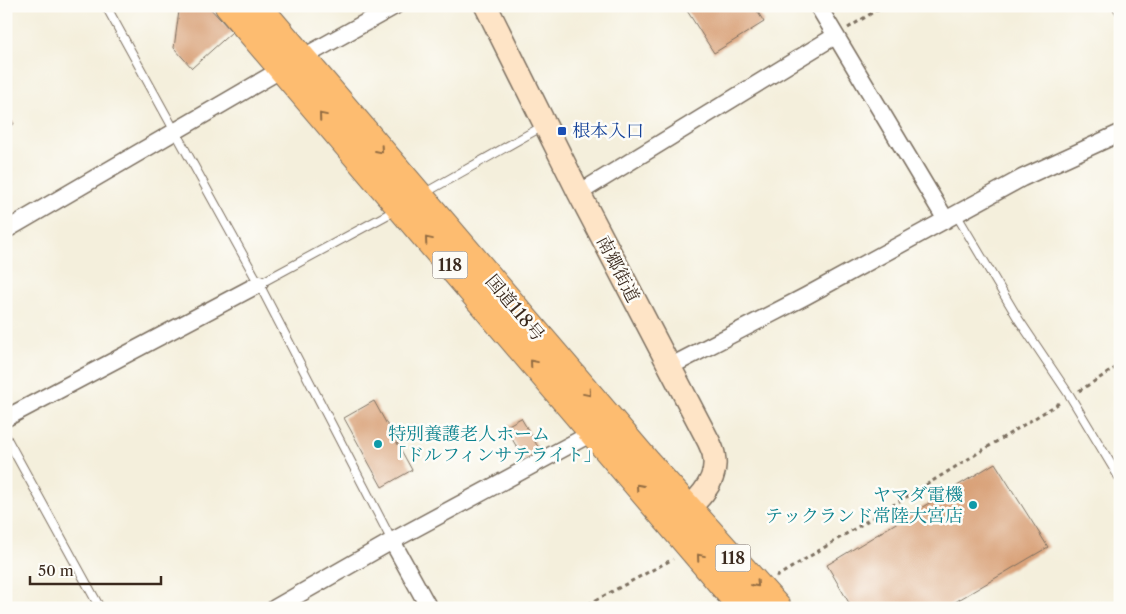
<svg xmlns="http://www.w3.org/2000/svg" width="1126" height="614" viewBox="0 0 1126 614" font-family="'Libre Caslon Text','Noto Serif JP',serif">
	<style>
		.building { fill: #d9a279 }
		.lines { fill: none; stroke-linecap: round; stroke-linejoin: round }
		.lane-casing { stroke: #7c6f60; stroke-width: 10 }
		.street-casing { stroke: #7c6f60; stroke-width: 19 }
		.secondary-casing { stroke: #7c6f60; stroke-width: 25 }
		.highway-casing { stroke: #7c6f60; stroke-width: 30 }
		.path { stroke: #7c6f60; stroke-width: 3; stroke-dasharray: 4 4; stroke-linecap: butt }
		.lane { stroke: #fff; stroke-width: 8 }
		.street { stroke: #fff; stroke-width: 16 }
		.secondary { stroke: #fee4c6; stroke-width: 22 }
		.highway { stroke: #fdbc70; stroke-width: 28 }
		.oneway { stroke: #926c43 }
		.transit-dot { fill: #1a4fb4; stroke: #fdfcf7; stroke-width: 2 }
		.culture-dot { fill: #0f9aa8; stroke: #fdfcf7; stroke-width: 2 }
		.labels { text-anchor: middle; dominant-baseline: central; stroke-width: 5; stroke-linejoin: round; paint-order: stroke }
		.shield { fill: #fdfcf7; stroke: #75695f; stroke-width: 1 }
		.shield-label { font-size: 16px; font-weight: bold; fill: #3b2a1e }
		.transit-label { font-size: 18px; fill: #164399; stroke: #fdfcf7; text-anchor: start }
		.street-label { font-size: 18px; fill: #3b2a1e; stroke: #fdfcf7 }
		.culture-label { font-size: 18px; fill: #0d838f; stroke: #fdfcf7; text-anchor: start }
	</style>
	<rect width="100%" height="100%" fill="#fdfcf7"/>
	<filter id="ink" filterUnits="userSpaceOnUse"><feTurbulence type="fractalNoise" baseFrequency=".02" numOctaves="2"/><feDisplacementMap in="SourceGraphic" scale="10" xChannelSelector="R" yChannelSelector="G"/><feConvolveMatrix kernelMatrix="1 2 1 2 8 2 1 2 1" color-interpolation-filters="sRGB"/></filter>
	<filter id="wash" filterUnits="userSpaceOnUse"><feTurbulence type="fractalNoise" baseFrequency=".0096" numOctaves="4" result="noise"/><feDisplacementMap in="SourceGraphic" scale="20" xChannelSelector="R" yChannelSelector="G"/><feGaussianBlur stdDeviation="1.12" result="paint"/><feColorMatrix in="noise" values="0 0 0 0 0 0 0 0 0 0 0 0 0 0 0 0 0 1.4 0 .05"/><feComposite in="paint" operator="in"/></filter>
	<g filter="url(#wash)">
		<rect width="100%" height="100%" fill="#f4efdc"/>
		<g id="blocks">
			<path class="building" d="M 184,6 L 208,6 L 232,32 L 192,68 L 174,48 L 179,11 Z
				M 684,6 L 754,6 L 764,22 L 714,53 Z
				M 1111,6 L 1120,6 L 1120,18 L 1119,19 Z
				M 6,111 L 14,124 L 6,128 Z
				M 374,401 L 412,470 L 382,487 L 344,418 Z
				M 521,418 L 541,452 L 525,461 L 505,427 Z
				M 995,463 L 1048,547 L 945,608 L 852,608 L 827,565 Z"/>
		</g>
	</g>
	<g filter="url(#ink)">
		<use href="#blocks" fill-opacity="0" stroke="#7c6f60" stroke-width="1"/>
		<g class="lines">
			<g class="lane-casing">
				<path id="lane" d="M 106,6 L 259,284 L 392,541
					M 423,194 L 543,126
					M 956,214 L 1019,320 L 1070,396 L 1120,479
					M 259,284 L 396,210
					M 6,437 L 100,608"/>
			</g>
			<g class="street-casing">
				<path id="street" d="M 818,6 L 946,220
					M 579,193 L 835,36
					M 6,230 L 282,69 L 395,6
					M 669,367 L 806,296 L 1022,178 L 1120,133
					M 6,418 L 259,284
					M 392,541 L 429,608
					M 275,608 L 392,541 L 592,433"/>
			</g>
			<g class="secondary-casing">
				<path id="secondary" d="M 486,6 L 579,193 L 709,442 C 711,447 714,452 714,457 C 719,483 694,504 676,519"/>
			</g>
			<g class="highway-casing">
				<path id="highway" d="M 229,6 L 743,608
					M 257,6 L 647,463 L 777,608"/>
			</g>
			<path class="path" d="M 848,28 L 883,6
				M 1079,391 L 1120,365
				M 776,577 L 1061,402
				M 581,608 L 673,559"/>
			<use href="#lane" class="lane"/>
			<use href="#street" class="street"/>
			<use href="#secondary" class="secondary"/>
			<use href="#highway" class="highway"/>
		</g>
		<defs><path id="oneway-chevron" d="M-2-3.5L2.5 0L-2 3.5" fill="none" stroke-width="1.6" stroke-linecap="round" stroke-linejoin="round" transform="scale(1.25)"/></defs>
		<g class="oneway">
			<use href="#oneway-chevron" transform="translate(322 116) rotate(-130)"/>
			<use href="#oneway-chevron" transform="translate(380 150) rotate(49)"/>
			<use href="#oneway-chevron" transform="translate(428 240) rotate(-130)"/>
			<use href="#oneway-chevron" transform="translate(533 363) rotate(-130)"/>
			<use href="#oneway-chevron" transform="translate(588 393) rotate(50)"/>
			<use href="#oneway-chevron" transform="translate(639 487) rotate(-131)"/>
			<use href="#oneway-chevron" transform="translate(700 557) rotate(-130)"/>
			<use href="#oneway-chevron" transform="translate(756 584) rotate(48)"/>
		</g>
	</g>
	<rect class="transit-dot" x="557" y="126" width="10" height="10" rx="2.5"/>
	<g class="culture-dot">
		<circle cx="378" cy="444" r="5"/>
		<circle cx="973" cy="505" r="5"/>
	</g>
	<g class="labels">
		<g class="shield">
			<rect x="432.5" y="251.5" width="35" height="27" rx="4"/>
			<rect x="715.5" y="544.5" width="35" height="27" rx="4"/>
		</g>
		<g class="shield-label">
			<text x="450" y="265">118</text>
			<text x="733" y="558">118</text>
		</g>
		<g class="transit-label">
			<text x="572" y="131">根本入口</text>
		</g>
		<g class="street-label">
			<text transform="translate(618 269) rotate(63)">南郷街道</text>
			<text transform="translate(515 308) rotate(50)">国道118号</text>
		</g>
		<g class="culture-label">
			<text x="388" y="434">特別養護老人ホーム<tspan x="388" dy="21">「ドルフィンサテライト」</tspan></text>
			<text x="963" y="495" text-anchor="end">ヤマダ電機<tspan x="963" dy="21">テックランド常陸大宮店</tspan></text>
		</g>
	</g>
	<rect width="1126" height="614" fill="none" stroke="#fdfcf7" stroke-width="25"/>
	<path d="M30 576v8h131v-8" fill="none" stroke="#3b2a1e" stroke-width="2.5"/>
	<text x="38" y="576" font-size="15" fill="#3b2a1e" stroke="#fdfcf7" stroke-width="4" paint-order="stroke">50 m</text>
</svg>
